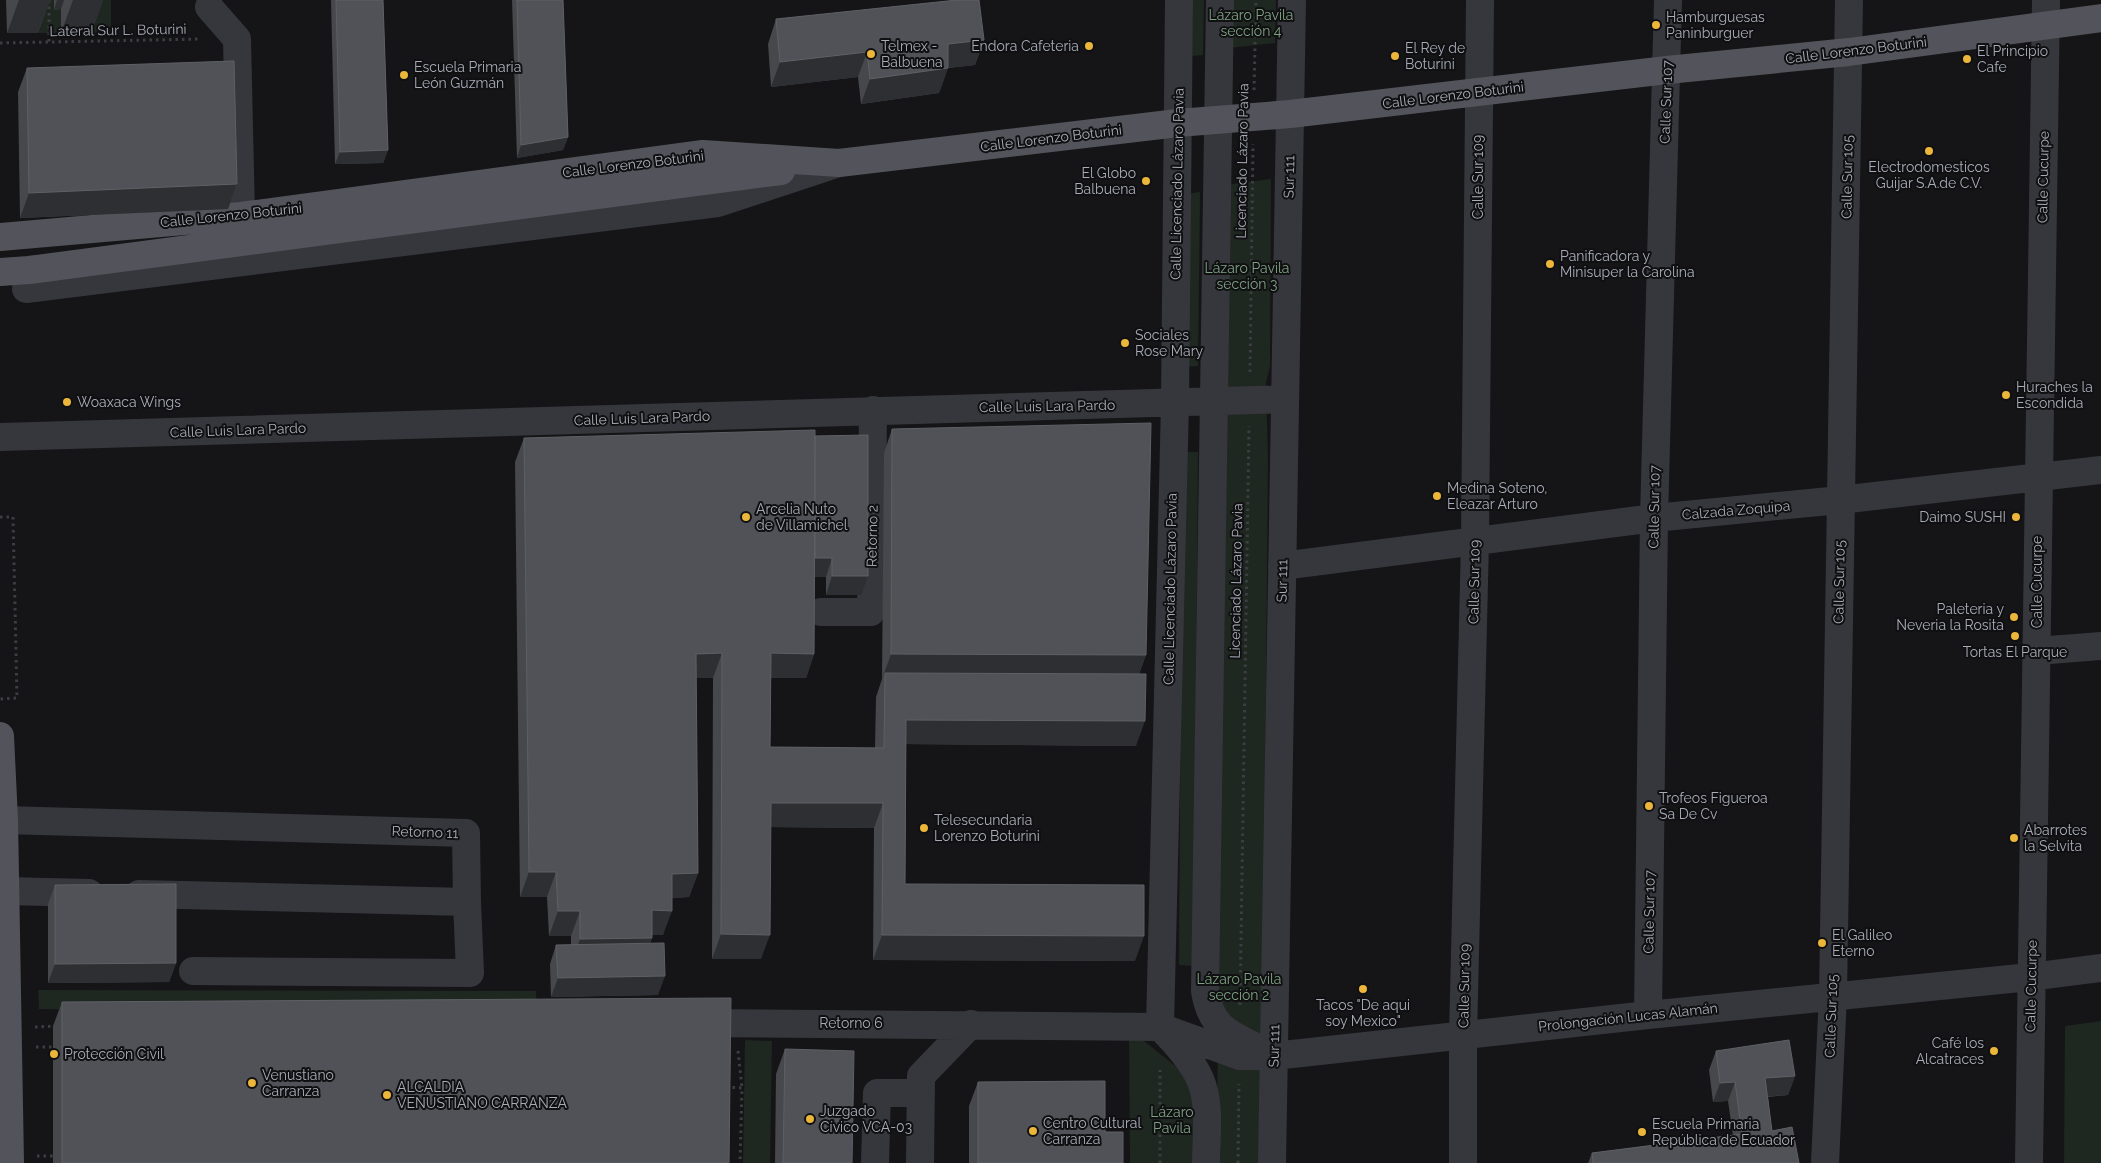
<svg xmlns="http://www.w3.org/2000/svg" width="2101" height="1163" viewBox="0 0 2101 1163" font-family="Raleway,sans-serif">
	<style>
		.green { fill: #1f2721 }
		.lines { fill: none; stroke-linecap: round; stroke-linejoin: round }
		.path { stroke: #3c3e43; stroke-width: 3; stroke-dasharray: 2.5 4; stroke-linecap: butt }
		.minor { stroke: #36373c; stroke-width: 28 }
		.major { stroke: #53545b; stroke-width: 28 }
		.wall { fill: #46484c }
		.shaded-wall { fill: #2e2f32 }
		.building { fill: #515258; stroke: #5e6066 }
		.poi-dot { fill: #ebb63a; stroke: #101012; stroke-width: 2 }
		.labels { text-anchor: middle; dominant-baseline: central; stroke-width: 4; stroke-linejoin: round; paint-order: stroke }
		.park-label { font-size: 14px; fill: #7fa183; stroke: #101012 }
		.poi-label { font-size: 14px; fill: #a8acb7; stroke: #101012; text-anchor: start }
		.street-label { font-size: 14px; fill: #a8acb7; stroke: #101012 }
	</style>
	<rect width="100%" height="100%" fill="#151517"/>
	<path class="green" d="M 44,0 L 111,0 L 111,33 L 38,33 L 37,9 Z
		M 1193,0 L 1204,0 L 1203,55 L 1192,56 Z
		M 1230,0 L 1276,0 L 1275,43 L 1229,48 Z
		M 1271,179 L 1270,367 L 1266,382 L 1268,460 L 1262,1163 L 1130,1163 L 1129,1037 L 1139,1037 L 1217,1099 L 1219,1006 L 1214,993 L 1225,185 Z
		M 1200,192 L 1198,366 L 1184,367 L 1186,194 Z
		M 1182,452 L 1198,452 L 1194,966 L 1179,965 Z
		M 38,990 L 536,991 L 537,1013 L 39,1009 Z
		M 2101,1021 L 2101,1163 L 2064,1163 L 2065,1026 Z
		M 745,1040 L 772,1041 L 770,1163 L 743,1163 Z"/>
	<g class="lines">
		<path class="path" d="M 49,0 L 49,42
			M 0,43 L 201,39
			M 1254,90 L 1256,0
			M 1250,372 L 1253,144
			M 0,517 L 13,517 L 17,698 L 0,699
			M 1240,1005 L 1249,426
			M 35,1027 L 57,1026
			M 36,1047 L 55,1047
			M 738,1051 L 742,1088
			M 726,1087 L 742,1088 L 740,1163
			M 37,1156 L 56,1156
			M 1160,1163 L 1160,1070
			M 1238,1163 L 1239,1084"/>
		<path class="minor" d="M 1179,0 L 1175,403 L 1160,1027 C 1175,1042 1191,1059 1200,1079 C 1211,1104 1206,1137 1206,1163
			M 1220,0 L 1205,991 C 1211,1029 1230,1034 1262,1050
			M 209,7 L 237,39 L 241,216
			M 26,289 L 718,203 L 839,163
			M 0,437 L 1285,399
			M 1282,566 L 1654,518 L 1840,500 L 2101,470
			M 821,612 L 871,612 L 873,410
			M 2037,651 L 2101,646
			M 4,820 L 466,833 L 467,902 L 139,894
			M 5,891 L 89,893
			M 193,971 L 470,973 L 467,902
			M 1648,1015 L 1654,518 L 1668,0
			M 692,1023 L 1160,1027 L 1240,1056 L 1274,1056 L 1648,1015 L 2030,977 L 2101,968
			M 875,1163 L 877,1093 L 921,1093
			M 920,1163 L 921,1076 L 971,1024
			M 1272,1163 L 1292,0
			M 1463,1163 L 1463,1036 L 1475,541 L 1480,0
			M 1825,1163 L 1833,995 L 1849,0
			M 2029,1163 L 2046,0"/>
		<path class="major" d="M 0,237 L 241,216 L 703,154 L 839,163 L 1178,123 L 1290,114 L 1667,70 L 1849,52 L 2101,18
			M 0,272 L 29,270 L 781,171
			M 0,736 L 4,820 L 10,1163"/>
	</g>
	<path class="wall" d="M 6,0 L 50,0 L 38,33 L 7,33 Z
		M 54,0 L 103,0 L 91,33 L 61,33 L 61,9 L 54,10 Z
		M 331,0 L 383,0 L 388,150 L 383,163 L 335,164 Z
		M 512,0 L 563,0 L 568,137 L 563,150 L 517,158 Z
		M 776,19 L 984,40 L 975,65 L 948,68 L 939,93 L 861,104 L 858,77 L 771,87 L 768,44 Z
		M 27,68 L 237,184 L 228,209 L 20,218 L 18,92 Z
		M 892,429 L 1146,655 L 1139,674 L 1136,746 L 906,744 L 905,884 L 1135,961 L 873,960 L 874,828 L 770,827 L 761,959 L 712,959 L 713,678 L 696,678 L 698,873 L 689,897 L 672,898 L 663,935 L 652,935 L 652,938 L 650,943 L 658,995 L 551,997 L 550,964 L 556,945 L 571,945 L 571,936 L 549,936 L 547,897 L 520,897 L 515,462 L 524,438 L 815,436 L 861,595 L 826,595 L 826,577 L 815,577 L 814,654 L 806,678 L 771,678 L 770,747 L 875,748 L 876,697 L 882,679 L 884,453 Z
		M 55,885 L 176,963 L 169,982 L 48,983 L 48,904 Z
		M 62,1002 L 729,1163 L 53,1163 L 53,1026 Z
		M 785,1049 L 852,1163 L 775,1163 L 776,1074 Z
		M 1716,1051 L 1795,1076 L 1788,1095 L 1768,1097 L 1772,1131 L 1799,1163 L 1588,1163 L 1592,1153 L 1733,1135 L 1728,1101 L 1713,1102 L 1709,1070 Z
		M 978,1082 L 1105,1132 L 1123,1163 L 969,1163 L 969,1106 Z"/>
	<path class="shaded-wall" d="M 19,0 L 50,0 L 38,33 L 7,33 Z
		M 57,0 L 64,0 L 61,9 L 54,10 Z
		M 73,0 L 103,0 L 91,33 L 61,33 Z
		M 984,40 L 975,65 L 939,69 L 948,44 Z
		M 867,52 L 858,77 L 771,87 L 780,62 Z
		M 948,68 L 939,93 L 861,104 L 870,79 Z
		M 568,137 L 563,150 L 517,158 L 521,145 Z
		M 388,150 L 383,163 L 335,164 L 340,152 Z
		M 237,184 L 228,209 L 20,218 L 29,193 Z
		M 813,558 L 832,558 L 826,577 L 806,577 Z
		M 832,576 L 868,576 L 861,595 L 826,595 Z
		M 722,653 L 713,678 L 687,678 L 696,654 Z
		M 771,653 L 814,654 L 806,678 L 762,678 Z
		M 891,654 L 1146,655 L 1137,680 L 885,673 L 882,679 Z
		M 906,720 L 1145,721 L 1136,746 L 897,744 Z
		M 771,803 L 883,803 L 874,828 L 762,827 Z
		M 529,872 L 556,872 L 547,897 L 520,897 Z
		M 698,873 L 689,897 L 663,899 L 672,874 Z
		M 652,910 L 672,911 L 663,935 L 643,935 Z
		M 558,911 L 580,911 L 571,936 L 549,936 Z
		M 721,934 L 770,935 L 761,959 L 712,959 Z
		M 882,935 L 1144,936 L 1135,961 L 873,960 Z
		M 652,938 L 643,962 L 571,964 L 580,939 Z
		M 176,963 L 169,982 L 48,983 L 55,964 Z
		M 665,976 L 658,995 L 551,997 L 558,978 Z
		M 1795,1076 L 1788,1095 L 1758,1097 L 1765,1078 Z
		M 1735,1082 L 1728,1101 L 1713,1102 L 1720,1083 Z"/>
	<path class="building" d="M 336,0 L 383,0 L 388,150 L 340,152 Z
		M 517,0 L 563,0 L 568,137 L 521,145 Z
		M 957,0 L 979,0 L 984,40 L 948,44 L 948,68 L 870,79 L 867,52 L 780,62 L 776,19 Z
		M 234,61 L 237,184 L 29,193 L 27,68 Z
		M 1151,423 L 1146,655 L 891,654 L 892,429 Z
		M 815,430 L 814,654 L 771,653 L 770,747 L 884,748 L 885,673 L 1146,674 L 1145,721 L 906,720 L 905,884 L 1144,885 L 1144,936 L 882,935 L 883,803 L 771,803 L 770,935 L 721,934 L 722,653 L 696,654 L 698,873 L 672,874 L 672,911 L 652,910 L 652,938 L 580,939 L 580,911 L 558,911 L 556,872 L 529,872 L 524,438 Z
		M 868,435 L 868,576 L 832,576 L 832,558 L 815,558 L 815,436 Z
		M 176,884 L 176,963 L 55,964 L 55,885 Z
		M 664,943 L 665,976 L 558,978 L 556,945 Z
		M 731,998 L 729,1163 L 62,1163 L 62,1002 Z
		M 1789,1040 L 1795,1076 L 1765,1078 L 1772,1131 L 1792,1127 L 1799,1163 L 1593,1163 L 1592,1153 L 1742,1134 L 1735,1082 L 1720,1083 L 1716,1051 Z
		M 785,1049 L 854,1051 L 852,1163 L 783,1163 Z
		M 1105,1081 L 1105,1132 L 1123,1132 L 1123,1163 L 978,1163 L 978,1082 Z"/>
	<g class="poi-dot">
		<circle cx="1656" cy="25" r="5"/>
		<circle cx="1089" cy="46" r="5"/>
		<circle cx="871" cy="54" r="5"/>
		<circle cx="1395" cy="56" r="5"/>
		<circle cx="1967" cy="59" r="5"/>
		<circle cx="404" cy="75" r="5"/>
		<circle cx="1929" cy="151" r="5"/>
		<circle cx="1146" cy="181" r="5"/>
		<circle cx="1550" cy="264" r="5"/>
		<circle cx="1125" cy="343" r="5"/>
		<circle cx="2006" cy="395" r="5"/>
		<circle cx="67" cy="402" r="5"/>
		<circle cx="1437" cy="496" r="5"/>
		<circle cx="746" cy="517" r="5"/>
		<circle cx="2016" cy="517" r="5"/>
		<circle cx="2014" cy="617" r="5"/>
		<circle cx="2015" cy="636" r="5"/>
		<circle cx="1649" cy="806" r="5"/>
		<circle cx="924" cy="828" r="5"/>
		<circle cx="2014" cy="838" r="5"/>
		<circle cx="1822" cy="943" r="5"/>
		<circle cx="1363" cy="989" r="5"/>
		<circle cx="1994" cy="1051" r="5"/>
		<circle cx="54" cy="1054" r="5"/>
		<circle cx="252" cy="1083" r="5"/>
		<circle cx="387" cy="1095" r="5"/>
		<circle cx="810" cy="1119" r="5"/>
		<circle cx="1033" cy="1131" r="5"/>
		<circle cx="1642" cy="1132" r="5"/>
	</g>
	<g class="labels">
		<g class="park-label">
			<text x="1251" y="15">Lázaro Pavila<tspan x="1251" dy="16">sección 4</tspan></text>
			<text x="1247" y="268">Lázaro Pavila<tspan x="1247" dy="16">sección 3</tspan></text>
			<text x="1239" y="979">Lázaro Pavila<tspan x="1239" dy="16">sección 2</tspan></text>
			<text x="1172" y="1112">Lázaro<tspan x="1172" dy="16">Pavila</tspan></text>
		</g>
		<g class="poi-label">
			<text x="1666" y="17">Hamburguesas<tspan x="1666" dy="16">Paninburguer</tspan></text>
			<text x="881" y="46">Telmex -<tspan x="881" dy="16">Balbuena</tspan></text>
			<text x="1079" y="46" text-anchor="end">Endora Cafeteria</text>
			<text x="1405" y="48">El Rey de<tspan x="1405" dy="16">Boturini</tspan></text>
			<text x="1977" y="51">El Principio<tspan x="1977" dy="16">Cafe</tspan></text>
			<text x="414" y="67">Escuela Primaria<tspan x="414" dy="16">León Guzmán</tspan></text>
			<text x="1929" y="167" text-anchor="middle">Electrodomesticos<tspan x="1929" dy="16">Guijar S.A.de C.V.</tspan></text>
			<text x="1136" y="173" text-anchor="end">El Globo<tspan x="1136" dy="16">Balbuena</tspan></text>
			<text x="1560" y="256">Panificadora y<tspan x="1560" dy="16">Minisuper la Carolina</tspan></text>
			<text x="1135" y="335">Sociales<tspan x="1135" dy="16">Rose Mary</tspan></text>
			<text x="2016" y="387">Huraches la<tspan x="2016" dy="16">Escondida</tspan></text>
			<text x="77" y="402">Woaxaca Wings</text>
			<text x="1447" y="488">Medina Soteno,<tspan x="1447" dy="16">Eleazar Arturo</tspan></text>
			<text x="756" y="509">Arcelia Nuto<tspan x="756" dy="16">de Villamichel</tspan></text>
			<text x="2006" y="517" text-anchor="end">Daimo SUSHI</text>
			<text x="2004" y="609" text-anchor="end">Paleteria y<tspan x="2004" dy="16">Neveria la Rosita</tspan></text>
			<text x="2015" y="652" text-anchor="middle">Tortas El Parque</text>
			<text x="1659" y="798">Trofeos Figueroa<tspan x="1659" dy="16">Sa De Cv</tspan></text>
			<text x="934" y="820">Telesecundaria<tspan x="934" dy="16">Lorenzo Boturini</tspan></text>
			<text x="2024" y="830">Abarrotes<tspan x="2024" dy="16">la Selvita</tspan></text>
			<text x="1832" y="935">El Galileo<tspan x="1832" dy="16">Eterno</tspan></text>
			<text x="1363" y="1005" text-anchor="middle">Tacos "De aqui<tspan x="1363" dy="16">soy Mexico"</tspan></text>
			<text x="1984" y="1043" text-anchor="end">Café los<tspan x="1984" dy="16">Alcatraces</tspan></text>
			<text x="64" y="1054">Protección Civil</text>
			<text x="262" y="1075">Venustiano<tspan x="262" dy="16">Carranza</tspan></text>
			<text x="397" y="1087">ALCALDIA<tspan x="397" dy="16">VENUSTIANO CARRANZA</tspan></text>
			<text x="820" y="1111">Juzgado<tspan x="820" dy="16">Cívico VCA-03</tspan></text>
			<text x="1043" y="1123">Centro Cultural<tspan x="1043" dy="16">Carranza</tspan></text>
			<text x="1652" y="1124">Escuela Primaria<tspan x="1652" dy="16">República de Ecuador</tspan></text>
		</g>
		<g class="street-label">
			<text transform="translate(118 30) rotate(-1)">Lateral Sur L. Boturini</text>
			<text transform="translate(1856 50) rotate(-7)">Calle Lorenzo Boturini</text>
			<text transform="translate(1453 95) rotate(-7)">Calle Lorenzo Boturini</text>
			<text transform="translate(1666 102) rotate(-88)">Calle Sur 107</text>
			<text transform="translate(1051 138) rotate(-7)">Calle Lorenzo Boturini</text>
			<text transform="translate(1242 161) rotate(-89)">Licenciado Lázaro Pavia</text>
			<text transform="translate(633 164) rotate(-7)">Calle Lorenzo Boturini</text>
			<text transform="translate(1289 177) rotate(-89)">Sur 111</text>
			<text transform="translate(1478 177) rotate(-90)">Calle Sur 109</text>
			<text transform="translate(1847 177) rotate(-89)">Calle Sur 105</text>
			<text transform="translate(2043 177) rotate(-89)">Calle Cucurpe</text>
			<text transform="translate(1177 184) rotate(-89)">Calle Licenciado Lázaro Pavia</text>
			<text transform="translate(231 215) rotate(-6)">Calle Lorenzo Boturini</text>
			<text transform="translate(1047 406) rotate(-1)">Calle Luis Lara Pardo</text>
			<text transform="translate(642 418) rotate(-2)">Calle Luis Lara Pardo</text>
			<text transform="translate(238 430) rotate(-2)">Calle Luis Lara Pardo</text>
			<text transform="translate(1654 507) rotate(-89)">Calle Sur 107</text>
			<text transform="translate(1736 510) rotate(-5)">Calzada Zoquipa</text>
			<text transform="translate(872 536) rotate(-89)">Retorno 2</text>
			<text transform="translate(1236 581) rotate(-89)">Licenciado Lázaro Pavia</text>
			<text transform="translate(1282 581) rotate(-89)">Sur 111</text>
			<text transform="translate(1474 582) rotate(-89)">Calle Sur 109</text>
			<text transform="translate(1839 582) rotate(-89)">Calle Sur 105</text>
			<text transform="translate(2037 582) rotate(-90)">Calle Cucurpe</text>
			<text transform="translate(1170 589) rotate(-89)">Calle Licenciado Lázaro Pavia</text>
			<text transform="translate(425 832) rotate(2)">Retorno 11</text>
			<text transform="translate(1649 912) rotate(-89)">Calle Sur 107</text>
			<text transform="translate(1464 986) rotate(-89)">Calle Sur 109</text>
			<text transform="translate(2031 986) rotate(-89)">Calle Cucurpe</text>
			<text transform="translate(1831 1016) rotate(-88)">Calle Sur 105</text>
			<text transform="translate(1628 1017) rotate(-6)">Prolongación Lucas Alamán</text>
			<text x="851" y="1023">Retorno 6</text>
			<text transform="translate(1274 1046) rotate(-89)">Sur 111</text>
		</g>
	</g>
</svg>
